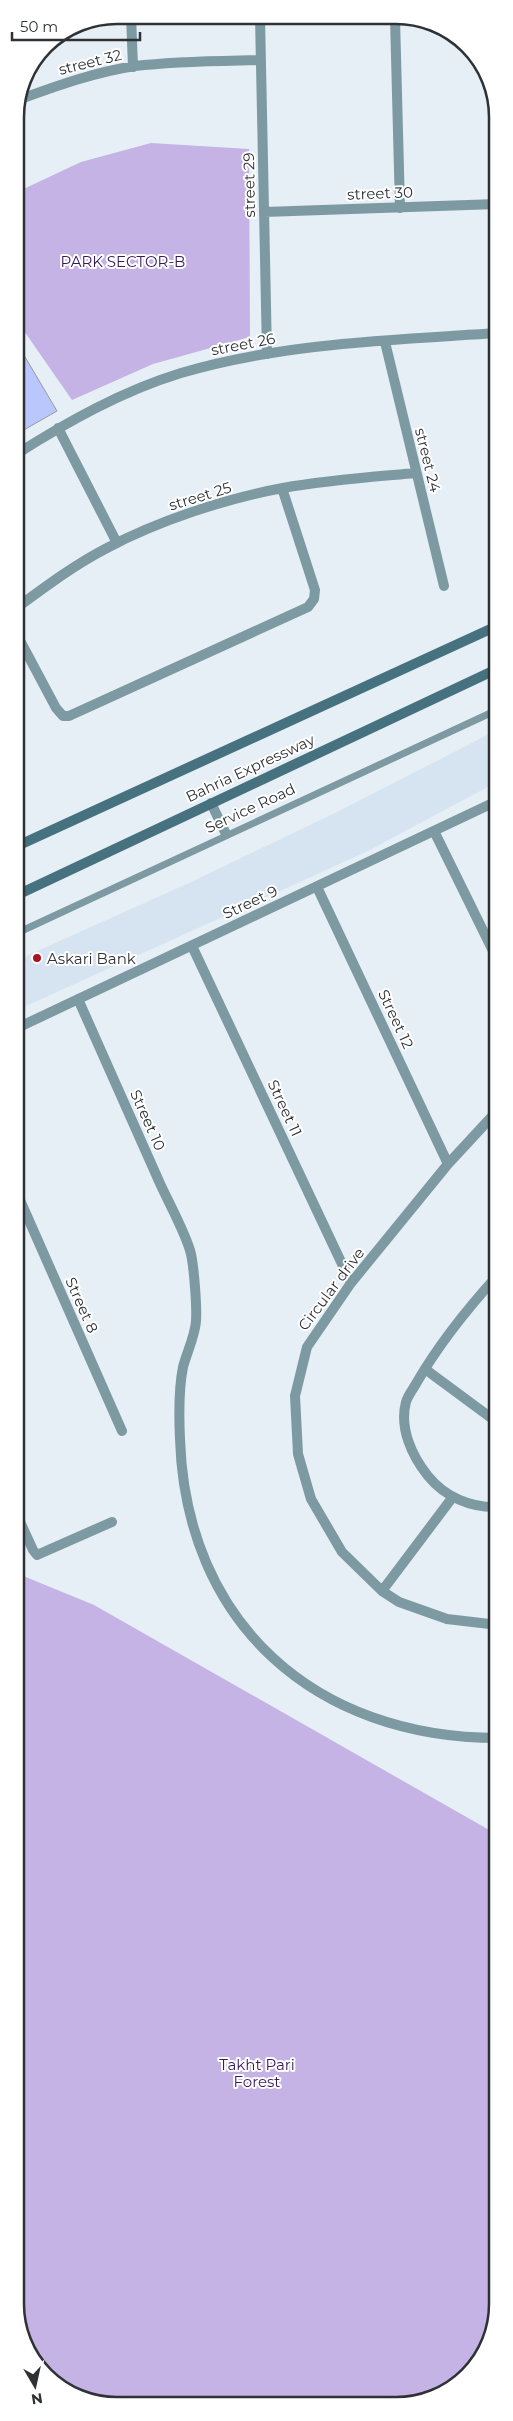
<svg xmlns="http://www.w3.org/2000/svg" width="513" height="2421" viewBox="0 0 513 2421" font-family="Montserrat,sans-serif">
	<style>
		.built { fill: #d6e4f2 }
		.green { fill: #c5b3e6 }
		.building { fill: #b9c7fc; stroke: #979aa3 }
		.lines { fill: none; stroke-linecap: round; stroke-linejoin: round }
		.lane { stroke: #7d9aa2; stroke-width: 7 }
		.street { stroke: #7d9aa2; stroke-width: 10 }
		.secondary { stroke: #46717e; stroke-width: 10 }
		.poi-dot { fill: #a91420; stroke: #fff; stroke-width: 2 }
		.labels { text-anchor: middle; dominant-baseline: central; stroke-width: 4; stroke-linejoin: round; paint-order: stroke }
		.street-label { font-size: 15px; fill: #2e3235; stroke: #fff }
		.park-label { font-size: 15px; fill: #371b58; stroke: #fff }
		.poi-label { font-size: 15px; fill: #2e3235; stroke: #fff; text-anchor: start }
		.rim { fill: none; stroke: #2e3235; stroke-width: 2.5 }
	</style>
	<rect width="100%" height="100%" fill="#e6eef6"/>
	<path class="built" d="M 497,730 L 497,782 L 368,851 L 15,1011 L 15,961 L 189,883 L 337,812 Z"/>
	<path class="green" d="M 151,143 L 249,149 L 250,337 L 153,364 L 72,400 L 15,318 L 15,193 L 81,162 Z
		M 16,1573 L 94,1605 L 498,1835 L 498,2311 L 473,2372 L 441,2395 L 409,2405 L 97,2404 L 40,2372 L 16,2317 Z"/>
	<path class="building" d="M 15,340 L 57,411 L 15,435 Z"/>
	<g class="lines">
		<path class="lane" d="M 15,934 L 497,710"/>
		<path class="street" d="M 131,15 L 133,67
			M 260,17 L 267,354
			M 395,18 L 400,208
			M 18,100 C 56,86 95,72 135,66 C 177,61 219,61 261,60
			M 264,212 L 497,204
			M 385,342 L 444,586
			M 58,428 L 117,543
			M 15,455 C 67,422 122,391 181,373 C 283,343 392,340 497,333
			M 15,609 C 45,587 74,565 107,548 C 158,521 227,498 283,488 C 327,480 372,477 416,473
			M 15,631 L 56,708 L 63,716 L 69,716 L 308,607 L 314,599 L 315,590 L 282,488
			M 211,803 L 226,834
			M 434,831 L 497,959
			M 317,887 L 448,1164
			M 192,946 L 351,1283
			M 78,999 C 105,1059 131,1119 158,1179 C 167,1200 186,1233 191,1254 C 194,1268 197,1306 196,1321 C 195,1336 187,1352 183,1367 C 179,1387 179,1418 180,1439 C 186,1624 316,1738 498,1738
			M 15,1029 L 497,801
			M 497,1111 L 448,1164 L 351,1283 L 307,1347 L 295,1396 L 298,1454 L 311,1499 L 342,1552 L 382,1591 L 399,1602 L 447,1619 L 498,1625
			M 16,1191 L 122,1431
			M 497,1276 C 468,1308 439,1344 417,1382 C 414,1388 408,1395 406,1402 C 399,1428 412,1456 428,1476 C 445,1497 471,1508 498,1507
			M 425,1369 L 498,1423
			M 16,1513 L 33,1550 L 37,1555 L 112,1522
			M 382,1591 L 452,1498"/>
		<path class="secondary" d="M 15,847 L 497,626
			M 15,896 L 497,669"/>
	</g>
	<circle class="poi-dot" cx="37" cy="958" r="5"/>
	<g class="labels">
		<g class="street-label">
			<text transform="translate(90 62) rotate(-14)">street 32</text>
			<text transform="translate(249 185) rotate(-91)">street 29</text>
			<text transform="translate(380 193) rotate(-2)">street 30</text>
			<text transform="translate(243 344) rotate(-11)">street 26</text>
			<text transform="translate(428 460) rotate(76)">street 24</text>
			<text transform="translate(200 496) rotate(-17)">street 25</text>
			<text transform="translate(250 768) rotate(-25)">Bahria Expressway</text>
			<text transform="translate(250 808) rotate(-25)">Service Road</text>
			<text transform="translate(250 902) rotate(-25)">Street 9</text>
			<text transform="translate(396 1019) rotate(65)">Street 12</text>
			<text transform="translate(285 1108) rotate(65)">Street 11</text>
			<text transform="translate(148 1120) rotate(66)">Street 10</text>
			<text transform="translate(331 1289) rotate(-53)">Circular drive</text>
			<text transform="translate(82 1305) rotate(66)">Street 8</text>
		</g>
		<g class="park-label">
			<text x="123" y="261">PARK SECTOR-B</text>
			<text x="257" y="2064">Takht Pari<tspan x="257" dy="17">Forest</tspan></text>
		</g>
		<g class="poi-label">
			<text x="47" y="958">Askari Bank</text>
		</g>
	</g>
	<path d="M0 0H513V2421H0ZM117 24H396A93 93 0 0 1 489 117V2304A93 93 0 0 1 396 2397H117A93 93 0 0 1 24 2304V117A93 93 0 0 1 117 24Z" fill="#fff" fill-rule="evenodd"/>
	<path class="rim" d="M117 24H396A93 93 0 0 1 489 117V2304A93 93 0 0 1 396 2397H117A93 93 0 0 1 24 2304V117A93 93 0 0 1 117 24Z"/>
	<g transform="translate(35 2386) rotate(171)" stroke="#ffffff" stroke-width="4" paint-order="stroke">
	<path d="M0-4L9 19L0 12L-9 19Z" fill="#2e3235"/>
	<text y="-8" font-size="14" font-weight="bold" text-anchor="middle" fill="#2e3235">N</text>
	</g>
	<path d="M12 32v8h128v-8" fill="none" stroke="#2e3235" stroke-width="2.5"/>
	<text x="20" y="32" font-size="15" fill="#2e3235" stroke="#ffffff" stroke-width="4" paint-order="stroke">50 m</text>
</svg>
